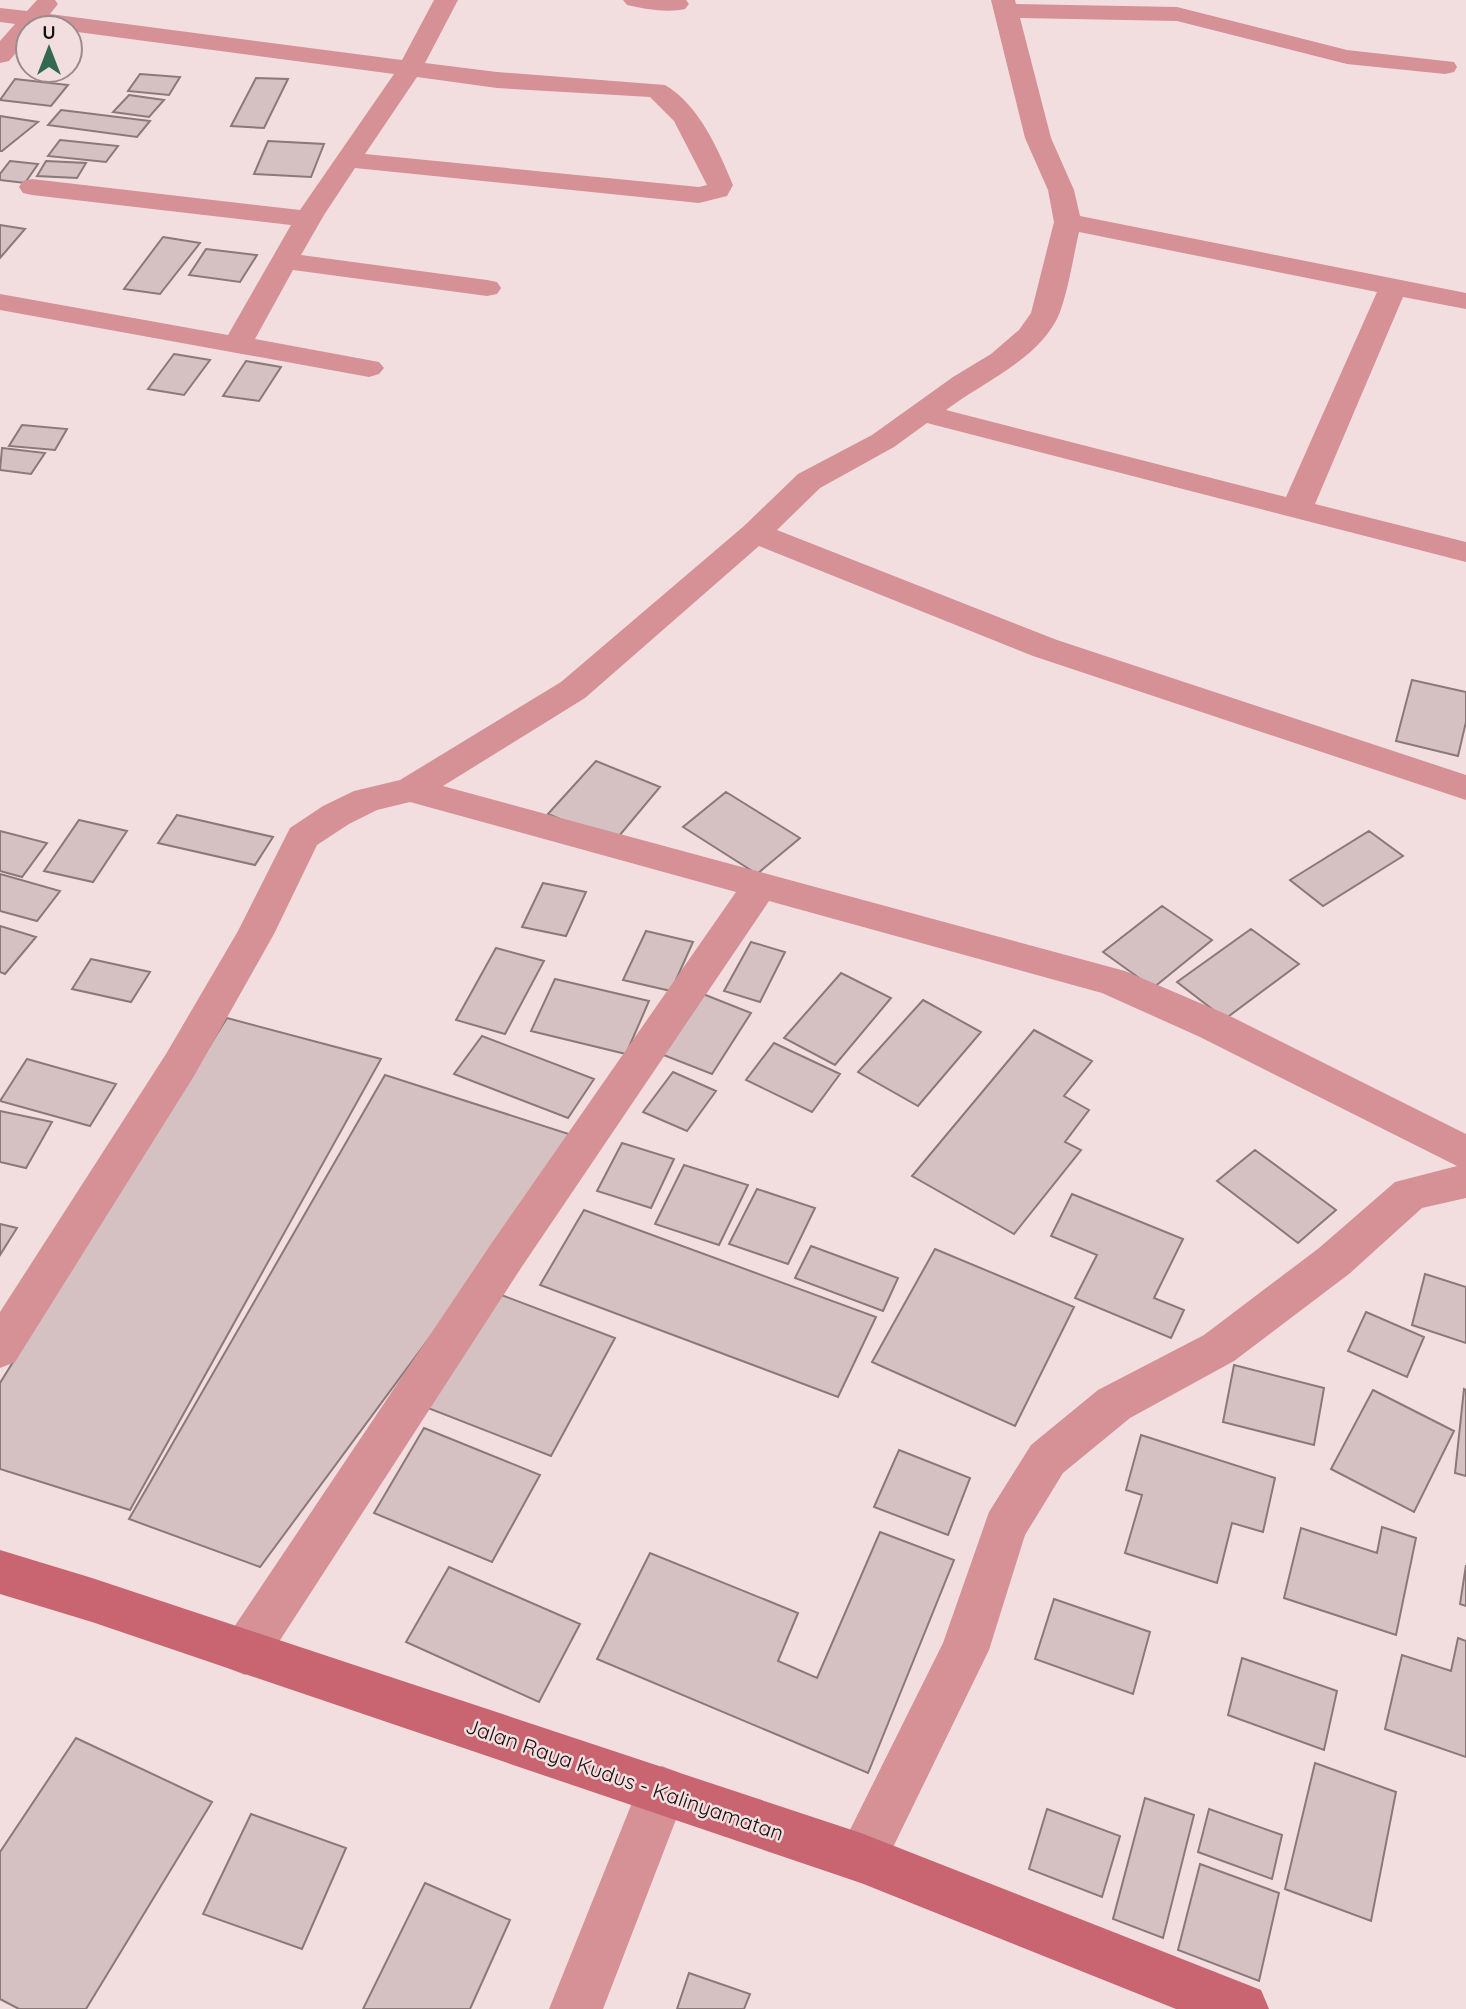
<svg xmlns="http://www.w3.org/2000/svg" width="1466" height="2009" viewBox="0 0 1466 2009" font-family="Quicksand,sans-serif">
	<style>
		.building { fill: #d6c1c2; stroke: #8b7879; stroke-width: 2 }
		.lines { fill: none; stroke-linecap: round; stroke-linejoin: round }
		.street { fill: #d59196; fill-rule: evenodd }
		.secondary { fill: #c86570; fill-rule: evenodd }
		.labels { text-anchor: middle; dominant-baseline: central; stroke-width: 5; stroke-linejoin: round; paint-order: stroke }
		.near-street-label { font-size: 21px; fill: #150e0f; stroke: #f3dedf }
	</style>
	<rect width="100%" height="100%" fill="#f3dedf"/>
	<path class="building" d="M 140,74 L 180,77 L 169,95 L 128,91 Z
		M 256,78 L 288,79 L 264,128 L 231,126 Z
		M 15,79 L 68,85 L 51,106 L 0,100 Z
		M 129,95 L 164,100 L 149,117 L 113,112 Z
		M 61,110 L 150,121 L 137,137 L 48,125 Z
		M 0,116 L 38,122 L 2,151 L 0,151 Z
		M 60,140 L 118,146 L 106,162 L 48,156 Z
		M 268,141 L 324,144 L 311,177 L 254,174 Z
		M 10,161 L 38,164 L 25,183 L 0,180 L 0,174 Z
		M 46,161 L 86,163 L 77,178 L 37,176 Z
		M 0,225 L 25,229 L 0,258 Z
		M 163,237 L 200,243 L 160,294 L 124,289 Z
		M 206,249 L 257,255 L 240,282 L 189,275 Z
		M 174,354 L 210,360 L 184,395 L 148,389 Z
		M 246,361 L 281,367 L 259,401 L 223,396 Z
		M 22,425 L 67,429 L 55,450 L 9,446 Z
		M 2,448 L 45,453 L 31,474 L 0,470 Z
		M 1412,680 L 1466,692 L 1466,722 L 1458,756 L 1396,741 Z
		M 596,761 L 660,787 L 614,842 L 548,814 Z
		M 726,792 L 800,838 L 757,874 L 683,827 Z
		M 177,815 L 273,837 L 255,865 L 158,843 Z
		M 79,820 L 127,831 L 93,882 L 44,871 Z
		M 0,831 L 47,843 L 22,877 L 0,871 Z
		M 1369,831 L 1403,856 L 1323,906 L 1290,880 Z
		M 0,874 L 60,891 L 37,921 L 0,911 Z
		M 543,883 L 586,892 L 566,936 L 522,927 Z
		M 1162,906 L 1212,940 L 1153,988 L 1103,952 Z
		M 0,926 L 36,937 L 5,974 L 0,972 Z
		M 1251,929 L 1299,964 L 1225,1019 L 1177,982 Z
		M 646,931 L 693,942 L 671,991 L 623,980 Z
		M 751,942 L 785,952 L 760,1002 L 724,991 Z
		M 496,948 L 544,961 L 505,1034 L 456,1020 Z
		M 91,959 L 150,972 L 131,1002 L 72,989 Z
		M 841,973 L 891,998 L 835,1065 L 784,1038 Z
		M 555,979 L 649,1001 L 626,1054 L 531,1031 Z
		M 703,994 L 751,1013 L 712,1074 L 661,1054 Z
		M 923,1000 L 981,1032 L 918,1106 L 858,1072 Z
		M 227,1018 L 381,1059 L 130,1510 L 0,1469 L 0,1383 Z
		M 1034,1030 L 1092,1061 L 1064,1096 L 1089,1110 L 1065,1142 L 1081,1150 L 1014,1234 L 912,1176 Z
		M 482,1036 L 594,1079 L 568,1118 L 454,1074 Z
		M 774,1043 L 840,1074 L 812,1112 L 746,1080 Z
		M 27,1059 L 116,1084 L 90,1126 L 0,1101 Z
		M 673,1072 L 716,1091 L 687,1131 L 643,1112 Z
		M 385,1075 L 578,1137 L 260,1567 L 129,1519 Z
		M 0,1111 L 52,1122 L 26,1168 L 0,1162 Z
		M 622,1143 L 674,1159 L 651,1208 L 597,1191 Z
		M 1255,1150 L 1336,1210 L 1298,1243 L 1217,1181 Z
		M 684,1165 L 748,1185 L 719,1245 L 655,1224 Z
		M 757,1189 L 815,1208 L 788,1264 L 729,1244 Z
		M 1072,1194 L 1183,1239 L 1154,1298 L 1184,1310 L 1171,1338 L 1075,1298 L 1097,1255 L 1051,1236 Z
		M 584,1210 L 876,1317 L 838,1397 L 540,1285 Z
		M 0,1224 L 17,1228 L 0,1255 Z
		M 811,1246 L 898,1278 L 883,1311 L 795,1278 Z
		M 935,1249 L 1074,1307 L 1015,1426 L 872,1362 Z
		M 1425,1274 L 1466,1287 L 1466,1343 L 1412,1325 Z
		M 496,1293 L 615,1338 L 551,1456 L 428,1408 Z
		M 1366,1312 L 1424,1337 L 1407,1377 L 1348,1351 Z
		M 1234,1365 L 1324,1388 L 1314,1445 L 1223,1422 Z
		M 1464,1389 L 1466,1390 L 1466,1476 L 1455,1473 Z
		M 1373,1390 L 1454,1431 L 1414,1512 L 1331,1469 Z
		M 424,1428 L 540,1475 L 492,1562 L 374,1513 Z
		M 1141,1435 L 1275,1478 L 1263,1532 L 1232,1523 L 1217,1583 L 1125,1553 L 1142,1495 L 1126,1490 Z
		M 899,1450 L 970,1478 L 948,1535 L 874,1507 Z
		M 1382,1527 L 1416,1538 L 1396,1635 L 1284,1598 L 1301,1528 L 1377,1553 Z
		M 880,1532 L 954,1560 L 868,1773 L 597,1659 L 650,1553 L 798,1613 L 778,1661 L 817,1678 Z
		M 1466,1565 L 1466,1606 L 1460,1604 Z
		M 449,1567 L 580,1624 L 539,1702 L 406,1642 Z
		M 1054,1599 L 1150,1632 L 1133,1694 L 1035,1659 Z
		M 1458,1638 L 1466,1641 L 1466,1757 L 1385,1729 L 1402,1655 L 1451,1671 Z
		M 1242,1658 L 1337,1691 L 1324,1750 L 1228,1715 Z
		M 76,1738 L 212,1802 L 86,2009 L 19,2009 L 0,1999 L 0,1852 Z
		M 1315,1763 L 1396,1792 L 1371,1921 L 1285,1889 Z
		M 1145,1798 L 1194,1815 L 1163,1938 L 1113,1919 Z
		M 1047,1809 L 1120,1836 L 1102,1897 L 1029,1869 Z
		M 1209,1809 L 1282,1835 L 1272,1879 L 1198,1852 Z
		M 251,1814 L 346,1848 L 302,1949 L 203,1914 Z
		M 1200,1864 L 1279,1893 L 1259,1981 L 1178,1950 Z
		M 425,1883 L 510,1920 L 470,2009 L 363,2009 Z
		M 689,1973 L 750,1994 L 744,2009 L 677,2009 Z"/>
	<g class="lines">
		<path class="street" d="M 37,0 L 55,0 L 58,4 L 50,14 L 402,60 L 434,0 L 458,0 L 425,63 L 497,72 L 665,85 C 699,105 718,149 733,185 L 727,196 L 699,203 L 355,168 L 324,215 L 301,255 L 487,280 L 497,282 L 501,288 L 497,294 L 487,296 L 293,270 L 255,339 L 379,362 L 384,368 L 379,374 L 369,377 L 0,310 L 0,294 L 228,335 L 291,225 L 32,195 L 23,193 L 19,187 L 23,181 L 32,179 L 300,210 L 394,74 L 70,31 L 70,28 L 28,28 L 28,39 L 9,61 L 0,63 L 0,41 L 15,24 L 0,22 L 0,8 L 27,11 ZM 417,77 L 497,88 L 650,97 L 674,121 L 707,185 L 699,187 L 365,154 Z
			M 623,0 L 686,0 L 689,4 L 685,9 C 668,13 644,9 627,5 Z
			M 991,0 L 1015,0 L 1016,4 L 1177,7 L 1347,50 L 1454,62 L 1457,67 L 1454,72 L 1445,74 L 1347,64 L 1177,21 L 1020,18 L 1051,138 L 1074,190 L 1080,216 L 1466,293 L 1466,309 L 1403,297 L 1315,504 L 1466,542 L 1466,562 L 927,423 L 894,447 L 820,488 L 777,530 L 1057,640 L 1466,775 L 1466,800 L 1033,656 L 759,546 L 585,698 L 443,786 L 1125,971 L 1228,1015 L 1466,1134 L 1466,1198 L 1422,1208 L 1349,1274 L 1234,1361 L 1130,1418 L 1063,1473 L 1025,1535 L 989,1650 L 879,1876 L 861,1883 L 843,1876 L 836,1858 L 943,1643 L 989,1512 L 1031,1445 L 1098,1390 L 1204,1335 L 1319,1248 L 1395,1182 L 1457,1166 L 1200,1037 L 1102,993 L 769,901 L 521,1268 L 262,1668 L 245,1675 L 228,1668 L 221,1652 L 228,1636 L 491,1244 L 736,892 L 410,802 L 377,810 L 349,824 L 317,845 L 274,934 L 194,1076 L 15,1362 L 0,1368 L 0,1312 L 166,1054 L 238,931 L 290,828 L 323,806 L 354,791 L 400,780 L 561,682 L 744,526 L 798,474 L 872,435 L 953,377 L 991,354 L 1019,330 L 1031,313 L 1054,222 L 1048,190 L 1025,138 ZM 1079,232 L 1377,292 L 1286,497 L 946,410 C 983,382 1042,358 1060,312 C 1069,287 1073,258 1079,232 Z
			M 662,1766 L 680,1773 L 687,1791 L 603,2009 L 549,2009 L 644,1773 Z"/>
		<path class="secondary" d="M 0,1550 L 92,1578 L 861,1833 L 1261,1990 L 1269,2009 L 1176,2009 L 861,1883 L 92,1622 L 0,1594 Z"/>
	</g>
	<g class="labels">
		<g class="near-street-label">
			<text transform="translate(625 1779) rotate(19)">Jalan Raya Kudus - Kalinyamatan</text>
		</g>
	</g>
	<g transform="translate(49 49)"><circle r="33" fill="#f3dedf" stroke="#9a8b8c" stroke-width="2"/>
	<path d="M0-5L12 26L0 18L-12 26Z" fill="#326950"/>
	<text y="-10" font-size="19" font-weight="bold" text-anchor="middle" fill="#150e0f">U</text>
	</g>
</svg>
